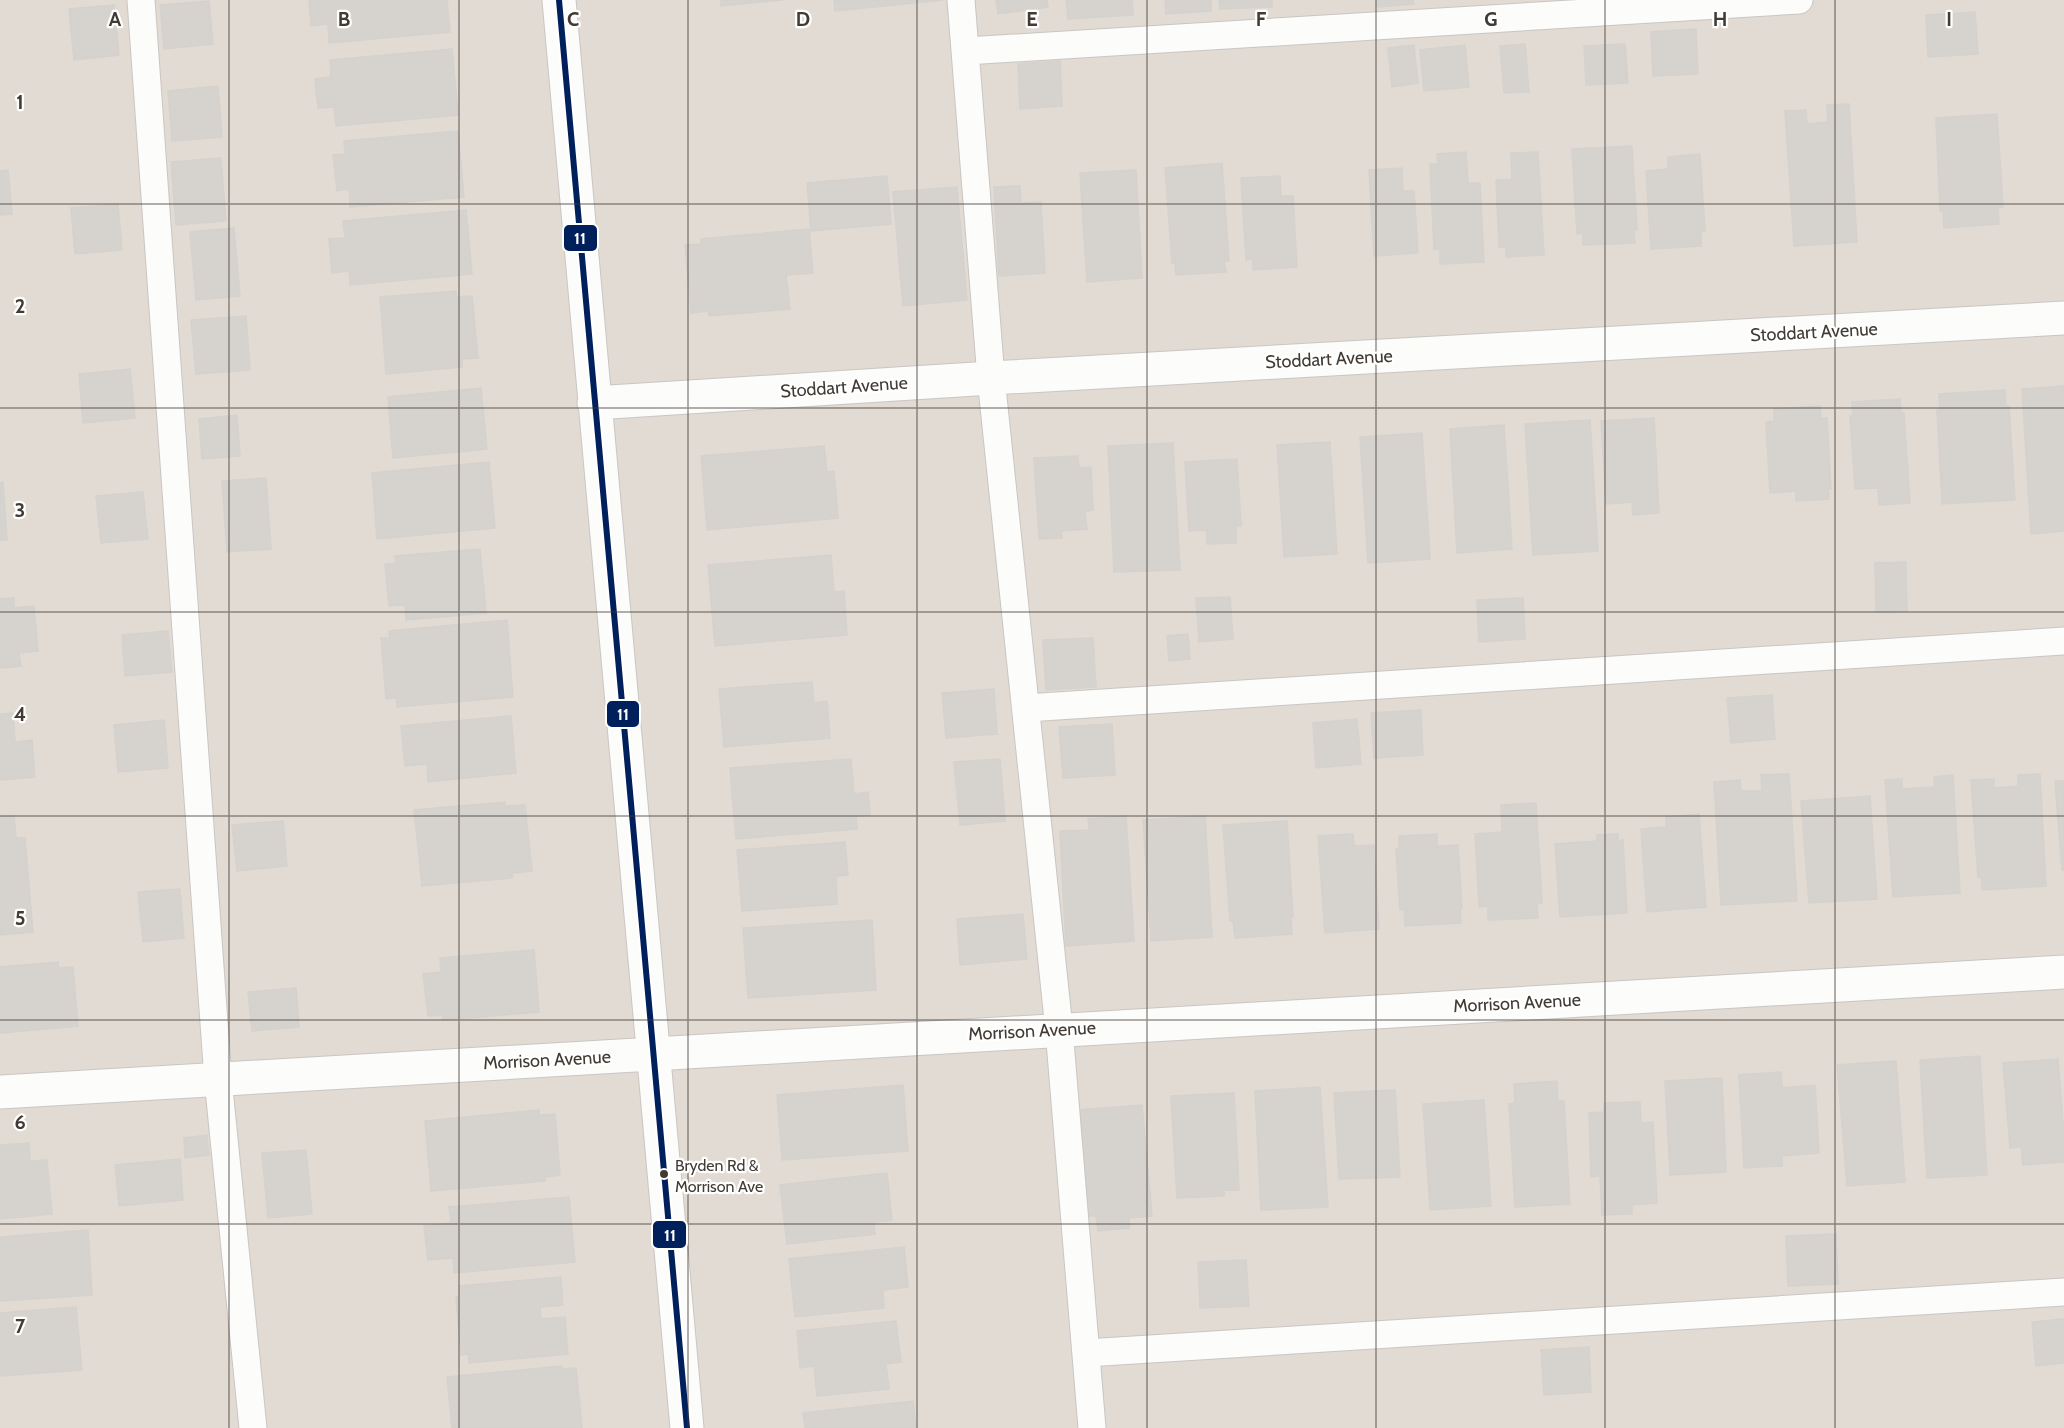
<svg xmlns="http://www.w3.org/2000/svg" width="2064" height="1428" viewBox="0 0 2064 1428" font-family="Cabin,sans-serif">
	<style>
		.residential { fill: #e1dbd4 }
		.building { fill: #d6d3cf; stroke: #d5d1cd; stroke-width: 1.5 }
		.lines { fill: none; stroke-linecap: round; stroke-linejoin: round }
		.service-casing { stroke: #c9c6c3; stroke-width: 29 }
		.minor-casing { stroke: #c9c6c3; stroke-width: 35 }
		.service { stroke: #fcfcfb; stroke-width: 27 }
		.minor { stroke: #fcfcfb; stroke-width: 33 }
		.bus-1-casing { stroke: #fff; stroke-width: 10 }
		.bus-1 { stroke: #00205b; stroke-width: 6 }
		.grid { fill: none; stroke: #413b34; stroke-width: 1.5; stroke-opacity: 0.55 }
		.bus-dot { fill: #413b34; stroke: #fff; stroke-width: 2 }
		.labels { text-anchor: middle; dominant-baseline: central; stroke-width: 4.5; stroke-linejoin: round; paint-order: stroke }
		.bus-label { font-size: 16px; fill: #413b34; stroke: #fff; text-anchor: start }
		.street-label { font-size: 18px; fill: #413b34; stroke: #fff }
		.grid-label { font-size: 20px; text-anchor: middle; font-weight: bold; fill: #413b34; stroke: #fff; stroke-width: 4.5; stroke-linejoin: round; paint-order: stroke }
		.line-badge { stroke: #fff; stroke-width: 2 }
		.badge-label { font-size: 16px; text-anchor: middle; font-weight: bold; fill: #fff }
	</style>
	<rect width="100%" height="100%" fill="#edeae7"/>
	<path class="residential" d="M 0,0 L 2064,0 L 2064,1428 L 0,1428 Z"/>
	<path class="building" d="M 309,0 L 447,0 L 450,32 L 329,43 L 328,24 L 311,26 Z
		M 721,0 L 783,0 L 721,6 Z
		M 834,0 L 943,0 L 835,11 Z
		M 996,0 L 1047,0 L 1048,7 L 998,14 Z
		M 1066,0 L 1132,0 L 1133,15 L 1068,19 Z
		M 1165,0 L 1211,0 L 1211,11 L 1166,14 Z
		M 1219,0 L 1272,0 L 1272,7 L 1220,9 Z
		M 1377,0 L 1413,0 L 1414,4 L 1378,7 Z
		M 209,1 L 213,44 L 164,49 L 160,5 Z
		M 114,5 L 119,55 L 74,60 L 69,9 Z
		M 1975,12 L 1978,54 L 1928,57 L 1926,15 Z
		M 1696,29 L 1698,74 L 1653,76 L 1651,32 Z
		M 1525,44 L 1529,92 L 1504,93 L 1500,46 Z
		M 1625,44 L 1628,83 L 1586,85 L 1584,46 Z
		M 1414,45 L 1418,83 L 1392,87 L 1388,48 Z
		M 1465,45 L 1469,87 L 1424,91 L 1420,50 Z
		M 452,49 L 458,115 L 336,126 L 334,107 L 318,108 L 315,79 L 331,77 L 330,60 Z
		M 1060,61 L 1062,106 L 1020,109 L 1018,64 Z
		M 218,86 L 222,137 L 172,141 L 168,91 Z
		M 1849,104 L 1857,242 L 1794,246 L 1785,111 L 1806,110 L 1807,124 L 1828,122 L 1827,105 Z
		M 1997,114 L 2003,207 L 1998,208 L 1999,224 L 1944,228 L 1943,211 L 1940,211 L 1936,118 Z
		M 458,131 L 464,197 L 350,207 L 349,189 L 337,191 L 333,155 L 345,154 L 344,141 Z
		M 1632,146 L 1637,230 L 1634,230 L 1635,243 L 1583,245 L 1583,233 L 1577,234 L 1572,149 Z
		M 1466,152 L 1468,183 L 1480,183 L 1484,262 L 1440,264 L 1440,249 L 1434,249 L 1430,164 L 1438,164 L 1437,154 Z
		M 1538,152 L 1544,255 L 1506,257 L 1506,247 L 1499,247 L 1496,180 L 1512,179 L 1511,153 Z
		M 1700,154 L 1705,231 L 1701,232 L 1701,246 L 1651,249 L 1646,171 L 1668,169 L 1668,157 Z
		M 221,158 L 226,221 L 176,225 L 171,162 Z
		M 1222,163 L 1229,261 L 1224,261 L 1226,272 L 1176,275 L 1175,263 L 1172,263 L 1165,168 Z
		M 1402,168 L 1403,191 L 1414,191 L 1418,253 L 1374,256 L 1369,170 Z
		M 8,170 L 12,214 L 0,215 L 0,171 Z
		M 1136,170 L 1142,278 L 1087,282 L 1080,173 Z
		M 887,176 L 891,224 L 811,231 L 807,183 Z
		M 1280,176 L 1281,196 L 1293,196 L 1297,267 L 1253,270 L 1253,259 L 1246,260 L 1241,178 Z
		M 1020,186 L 1021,203 L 1041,202 L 1045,273 L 999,276 L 994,187 Z
		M 957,187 L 967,300 L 903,306 L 893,192 Z
		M 118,204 L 122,250 L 75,254 L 71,208 Z
		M 466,210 L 472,274 L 350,285 L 349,271 L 332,273 L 329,239 L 345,238 L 343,221 Z
		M 234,228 L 240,296 L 196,300 L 190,232 Z
		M 809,229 L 813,273 L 786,275 L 790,309 L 709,316 L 708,311 L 691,313 L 685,245 L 701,244 L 701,239 Z
		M 456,291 L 456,297 L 472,296 L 478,358 L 462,359 L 462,367 L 386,374 L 380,297 Z
		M 246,316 L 250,370 L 196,374 L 191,320 Z
		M 130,369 L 135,418 L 83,423 L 79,374 Z
		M 2064,386 L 2064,531 L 2031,534 L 2022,389 Z
		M 481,388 L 487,449 L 393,458 L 388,397 Z
		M 2005,390 L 2006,406 L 2009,406 L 2015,500 L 1942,504 L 1937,410 L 1940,410 L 1939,394 Z
		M 1900,399 L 1901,413 L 1904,413 L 1910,503 L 1879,505 L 1878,488 L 1855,489 L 1850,416 L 1853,416 L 1852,402 Z
		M 1820,406 L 1821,418 L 1827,418 L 1831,489 L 1828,489 L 1829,499 L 1796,501 L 1796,491 L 1770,493 L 1766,422 L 1774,421 L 1774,409 Z
		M 237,415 L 240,456 L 202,459 L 199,419 Z
		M 1654,418 L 1659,513 L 1633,515 L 1632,502 L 1606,504 L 1601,421 Z
		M 1590,420 L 1598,551 L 1533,555 L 1525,424 Z
		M 1504,425 L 1512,549 L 1457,553 L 1450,429 Z
		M 1422,433 L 1430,559 L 1368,563 L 1360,437 Z
		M 1330,442 L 1337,554 L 1284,557 L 1277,445 Z
		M 1173,443 L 1180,570 L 1114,572 L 1108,446 Z
		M 824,446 L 827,472 L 834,471 L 838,518 L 707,530 L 701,456 Z
		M 1078,456 L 1079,468 L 1091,467 L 1093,510 L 1085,511 L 1087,529 L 1061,531 L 1062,538 L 1039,539 L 1034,458 Z
		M 1237,459 L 1241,526 L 1236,526 L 1236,543 L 1207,544 L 1207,530 L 1189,531 L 1185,462 Z
		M 489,462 L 495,528 L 377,539 L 372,473 Z
		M 266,478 L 271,549 L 227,552 L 222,481 Z
		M 3,482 L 7,540 L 0,540 L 0,483 Z
		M 143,492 L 148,539 L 101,543 L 96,496 Z
		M 480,549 L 486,613 L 406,620 L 405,605 L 389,606 L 385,564 L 396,563 L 395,556 Z
		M 831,555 L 834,592 L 844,591 L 847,635 L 715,646 L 708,565 Z
		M 1906,562 L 1907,611 L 1876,612 L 1875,563 Z
		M 1230,597 L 1233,639 L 1199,642 L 1196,598 Z
		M 14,598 L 14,608 L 34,606 L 38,651 L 19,653 L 21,666 L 0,668 L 0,599 Z
		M 1523,598 L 1525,639 L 1479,642 L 1477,600 Z
		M 507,620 L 513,697 L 397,707 L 396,698 L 386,699 L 381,638 L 390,638 L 389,631 Z
		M 168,631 L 172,672 L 125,676 L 122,635 Z
		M 1188,634 L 1190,659 L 1169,661 L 1167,636 Z
		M 1093,638 L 1096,687 L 1046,690 L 1043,640 Z
		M 812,682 L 814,703 L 827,701 L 830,738 L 724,747 L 719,689 Z
		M 994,689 L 997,734 L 946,738 L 942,693 Z
		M 1772,695 L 1775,739 L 1731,743 L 1727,698 Z
		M 1421,710 L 1423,755 L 1374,758 L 1371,713 Z
		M 13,713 L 15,742 L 32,740 L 35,777 L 0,780 L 0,714 Z
		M 511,716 L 516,773 L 428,782 L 427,764 L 405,766 L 401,726 Z
		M 1357,719 L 1361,764 L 1316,768 L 1313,723 Z
		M 164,720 L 168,768 L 118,772 L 114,725 Z
		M 1112,724 L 1115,775 L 1063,778 L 1059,727 Z
		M 851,759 L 854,794 L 868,792 L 870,815 L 856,816 L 857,829 L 736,839 L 730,768 Z
		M 1000,759 L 1005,821 L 960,825 L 954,762 Z
		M 1789,774 L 1797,901 L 1721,905 L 1714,782 L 1740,780 L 1741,791 L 1762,791 L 1761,775 Z
		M 2040,774 L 2046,886 L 1982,890 L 1981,877 L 1978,877 L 1971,780 L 1994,779 L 1994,788 L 2018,786 L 2018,775 Z
		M 1953,775 L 1960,893 L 1893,897 L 1885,780 L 1902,779 L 1902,789 L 1935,787 L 1934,777 Z
		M 2055,781 L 2064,781 L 2064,870 L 2062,870 Z
		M 1870,796 L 1877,899 L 1809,903 L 1801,801 Z
		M 505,802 L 505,806 L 525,805 L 532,871 L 512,873 L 512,878 L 422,886 L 414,810 Z
		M 1536,803 L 1542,903 L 1537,903 L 1538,918 L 1488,920 L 1488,906 L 1479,907 L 1475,834 L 1502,832 L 1501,805 Z
		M 1699,814 L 1706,907 L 1647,912 L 1641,829 L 1666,827 L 1666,817 Z
		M 14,816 L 16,838 L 25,838 L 33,932 L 0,935 L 0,817 Z
		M 1126,816 L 1134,941 L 1066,946 L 1060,831 L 1089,830 L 1088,819 Z
		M 1205,816 L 1212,937 L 1151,941 L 1143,820 Z
		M 283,821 L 287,866 L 237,871 L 232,825 Z
		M 1287,821 L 1293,917 L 1291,918 L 1292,934 L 1235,938 L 1233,921 L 1230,921 L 1223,825 Z
		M 1353,834 L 1354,846 L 1374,845 L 1379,929 L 1325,933 L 1318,836 Z
		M 1437,834 L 1437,846 L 1458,845 L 1462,908 L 1460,909 L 1461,923 L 1405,926 L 1404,909 L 1400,910 L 1396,849 L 1399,849 L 1399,836 Z
		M 1618,834 L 1618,841 L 1623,840 L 1627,913 L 1560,917 L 1555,844 L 1597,841 L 1597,835 Z
		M 845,842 L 848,875 L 836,876 L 837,904 L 742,911 L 737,850 Z
		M 180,889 L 184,938 L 143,942 L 138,892 Z
		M 1023,914 L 1027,959 L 960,965 L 957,919 Z
		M 872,920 L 876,990 L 748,998 L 743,928 Z
		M 534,950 L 539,1012 L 443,1020 L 443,1015 L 428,1016 L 423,974 L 441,972 L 440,958 Z
		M 58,962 L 59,968 L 73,967 L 78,1026 L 0,1033 L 0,967 Z
		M 296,988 L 299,1027 L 252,1031 L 248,992 Z
		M 1980,1056 L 1987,1175 L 1927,1178 L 1920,1060 Z
		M 2058,1059 L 2064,1135 L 2064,1162 L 2023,1165 L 2021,1147 L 2010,1148 L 2003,1063 Z
		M 1896,1061 L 1905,1182 L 1847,1186 L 1837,1065 Z
		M 1781,1072 L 1782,1088 L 1815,1085 L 1819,1153 L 1782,1156 L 1782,1166 L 1744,1168 L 1739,1075 Z
		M 1722,1078 L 1726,1172 L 1670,1175 L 1665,1081 Z
		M 1557,1081 L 1558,1101 L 1564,1101 L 1570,1204 L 1515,1207 L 1509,1104 L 1515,1103 L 1514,1084 Z
		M 903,1085 L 908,1151 L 782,1160 L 777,1095 Z
		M 1320,1087 L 1328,1207 L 1261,1210 L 1255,1091 Z
		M 1395,1090 L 1400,1177 L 1339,1179 L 1334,1093 Z
		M 1234,1093 L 1239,1190 L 1224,1190 L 1224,1196 L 1177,1198 L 1171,1096 Z
		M 1484,1100 L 1491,1206 L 1430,1210 L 1423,1104 Z
		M 1640,1102 L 1641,1123 L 1653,1122 L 1657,1203 L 1632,1205 L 1632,1214 L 1602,1215 L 1600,1176 L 1591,1177 L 1589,1113 L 1604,1112 L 1604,1103 Z
		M 1142,1105 L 1152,1216 L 1129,1218 L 1129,1228 L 1098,1231 L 1096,1216 L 1087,1216 L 1078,1110 Z
		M 539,1110 L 539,1115 L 555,1114 L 560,1175 L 545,1177 L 545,1181 L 431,1191 L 425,1121 Z
		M 207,1135 L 209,1155 L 185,1158 L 184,1138 Z
		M 29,1143 L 30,1161 L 47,1160 L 52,1214 L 0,1219 L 0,1145 Z
		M 306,1150 L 312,1214 L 268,1218 L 262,1153 Z
		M 180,1159 L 183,1200 L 119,1206 L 115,1165 Z
		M 887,1173 L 892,1220 L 874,1222 L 875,1234 L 787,1244 L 780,1185 Z
		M 569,1197 L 575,1262 L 454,1273 L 453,1258 L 428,1260 L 424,1226 L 451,1223 L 449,1207 Z
		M 88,1230 L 92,1295 L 0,1301 L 0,1237 Z
		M 1836,1234 L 1838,1284 L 1788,1286 L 1786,1236 Z
		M 904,1247 L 908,1287 L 883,1290 L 884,1308 L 795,1317 L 789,1259 Z
		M 1246,1260 L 1249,1306 L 1200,1308 L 1198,1262 Z
		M 561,1277 L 563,1305 L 540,1307 L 541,1319 L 565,1317 L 568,1354 L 469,1363 L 468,1354 L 461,1355 L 456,1297 L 460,1296 L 459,1286 Z
		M 76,1307 L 82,1370 L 0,1376 L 0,1313 Z
		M 2064,1319 L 2064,1363 L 2036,1366 L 2032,1322 Z
		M 896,1321 L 901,1362 L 886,1364 L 889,1389 L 817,1396 L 814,1366 L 800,1368 L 797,1331 Z
		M 1589,1347 L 1591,1392 L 1544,1395 L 1541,1350 Z
		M 562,1366 L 562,1369 L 576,1368 L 582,1428 L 452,1428 L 447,1377 Z
		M 913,1401 L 916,1428 L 805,1428 L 803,1413 Z"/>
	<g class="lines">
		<g class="service-casing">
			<path id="service" d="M 141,0 L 218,1079 L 253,1428
				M 961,0 L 991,378 L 1059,1029 L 1092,1428
				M 966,51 L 1799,0
				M 1026,708 L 2064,641
				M 1086,1353 L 2064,1292"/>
		</g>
		<g class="minor-casing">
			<path id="minor" d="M 559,0 L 687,1428
				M 594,403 L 991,378 L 2064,318
				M 0,1092 L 2064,972"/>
		</g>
		<use href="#service" class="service"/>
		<use href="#minor" class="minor"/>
		<g class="bus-1-casing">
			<path id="bus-1" d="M 559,0 L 687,1428"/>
		</g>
		<use href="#bus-1" class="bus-1"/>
	</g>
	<path class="grid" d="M 229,0 L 229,1428M 459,0 L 459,1428M 688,0 L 688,1428M 917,0 L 917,1428M 1147,0 L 1147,1428M 1376,0 L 1376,1428M 1605,0 L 1605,1428M 1835,0 L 1835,1428M 0,204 L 2064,204M 0,408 L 2064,408M 0,612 L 2064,612M 0,816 L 2064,816M 0,1020 L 2064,1020M 0,1224 L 2064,1224"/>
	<circle class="bus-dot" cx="664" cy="1174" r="5"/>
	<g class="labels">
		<g class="bus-label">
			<text x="675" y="1165">Bryden Rd &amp;<tspan x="675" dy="21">Morrison Ave</tspan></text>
		</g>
		<g class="street-label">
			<text transform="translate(1814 332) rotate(-3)">Stoddart Avenue</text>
			<text transform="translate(1329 359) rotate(-3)">Stoddart Avenue</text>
			<text transform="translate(844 387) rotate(-4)">Stoddart Avenue</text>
			<text transform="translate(1517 1003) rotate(-3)">Morrison Avenue</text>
			<text transform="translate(1032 1031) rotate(-3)">Morrison Avenue</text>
			<text transform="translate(547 1060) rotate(-3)">Morrison Avenue</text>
		</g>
	</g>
	<g class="grid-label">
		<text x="115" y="26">A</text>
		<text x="344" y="26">B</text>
		<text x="573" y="26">C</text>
		<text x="803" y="26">D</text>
		<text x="1032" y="26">E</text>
		<text x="1261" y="26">F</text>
		<text x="1491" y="26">G</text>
		<text x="1720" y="26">H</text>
		<text x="1949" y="26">I</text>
		<text x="20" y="109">1</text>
		<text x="20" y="313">2</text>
		<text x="20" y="517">3</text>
		<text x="20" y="721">4</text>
		<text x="20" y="925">5</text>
		<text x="20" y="1129">6</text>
		<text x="20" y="1333">7</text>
	</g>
	<g class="line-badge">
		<rect x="563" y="224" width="35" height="28" rx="6" fill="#00205b"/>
		<rect x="606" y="700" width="34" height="28" rx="6" fill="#00205b"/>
		<rect x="652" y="1220" width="35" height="29" rx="6" fill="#00205b"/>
	</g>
	<g class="badge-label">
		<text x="580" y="244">11</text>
		<text x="623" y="720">11</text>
		<text x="670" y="1241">11</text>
	</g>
</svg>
